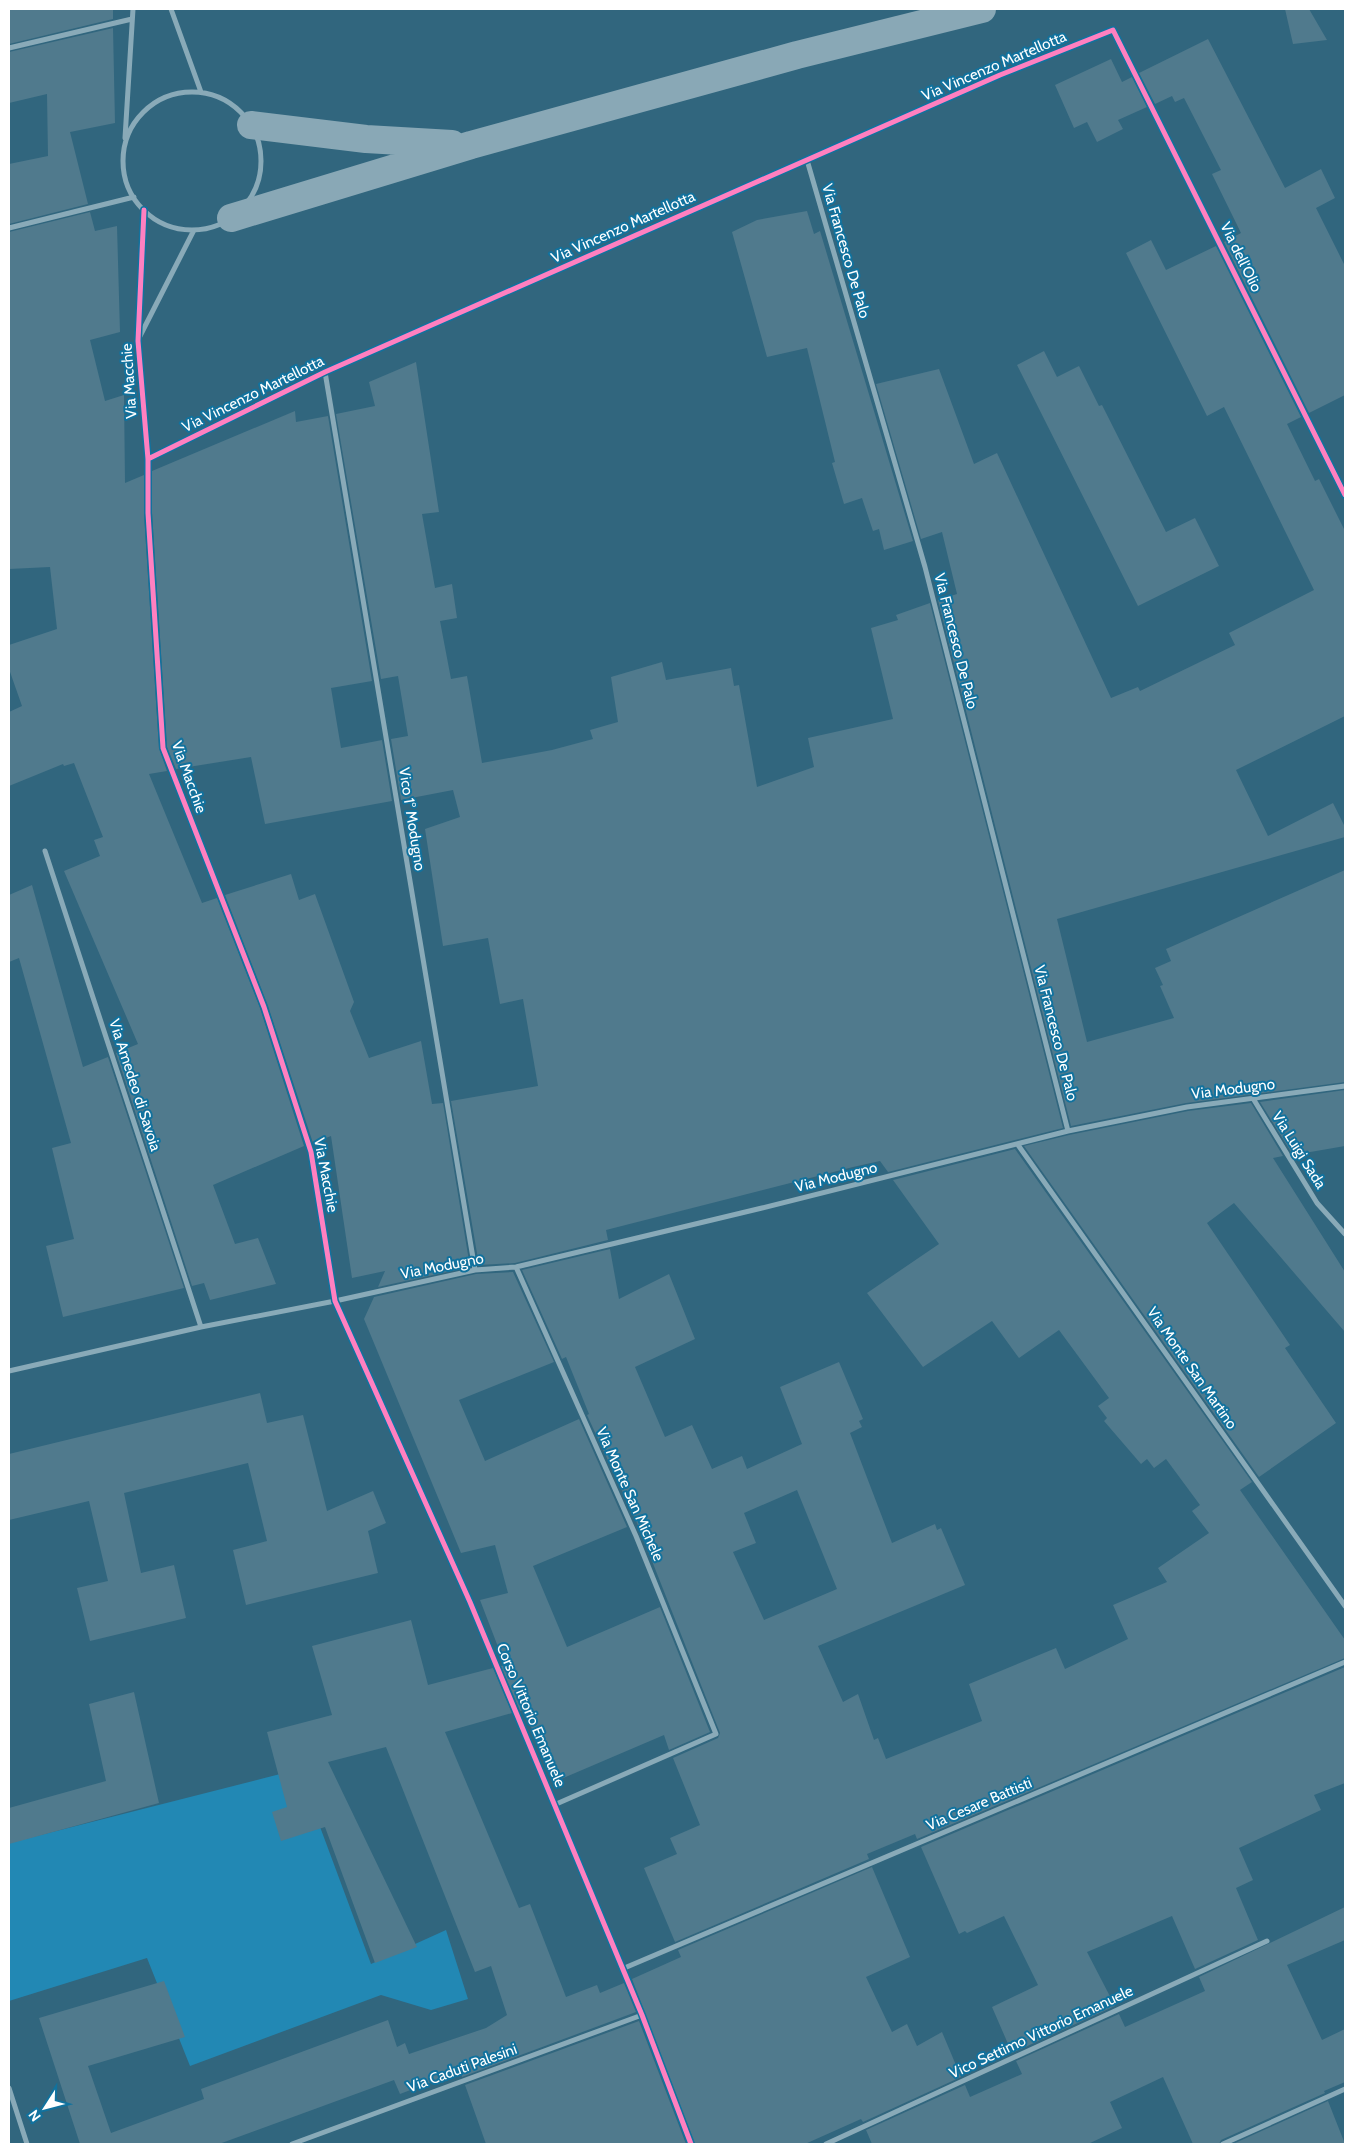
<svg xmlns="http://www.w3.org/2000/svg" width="1354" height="2153" viewBox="0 0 1354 2153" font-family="Cabin,sans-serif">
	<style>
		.grass { fill: #2288b4 }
		.building { fill: #507a8d; fill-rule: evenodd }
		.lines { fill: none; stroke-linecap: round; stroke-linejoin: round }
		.street { stroke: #89aab8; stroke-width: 5 }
		.highway { stroke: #89a8b6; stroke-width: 28 }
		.cycleway-casing { stroke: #11729e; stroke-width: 8 }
		.cycleway { stroke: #ff80c0; stroke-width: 5 }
		.labels { text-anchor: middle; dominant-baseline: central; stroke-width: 4; stroke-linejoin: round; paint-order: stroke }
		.street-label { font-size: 15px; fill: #fff; stroke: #11729e }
	</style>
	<rect width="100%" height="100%" fill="#31667e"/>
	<path class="grass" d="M 296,1770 L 313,1808 L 371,1964 L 446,1930 L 468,1999 L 431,2010 L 381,1995 L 190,2066 L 147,1958 L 9,2001 L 9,1843 Z"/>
	<path class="building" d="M 9,9 L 113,9 L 113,19 L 9,44 Z
		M 1285,9 L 1309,9 L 1327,40 L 1293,44 Z
		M 113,28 L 115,123 L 70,132 L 88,204 L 9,224 L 9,164 L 48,156 L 47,94 L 9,103 L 9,52 Z
		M 1208,39 L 1285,188 L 1321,169 L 1335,198 L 1316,208 L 1345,266 L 1345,395 L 1309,413 L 1224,242 L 1241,233 L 1212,174 L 1221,170 L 1184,98 L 1175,102 L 1172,96 L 1155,104 L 1139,73 Z
		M 1111,59 L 1122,82 L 1132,77 L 1147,107 L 1118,120 L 1123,129 L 1097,142 L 1087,122 L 1074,128 L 1055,85 Z
		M 807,211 L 814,234 L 820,231 L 913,541 L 884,550 L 879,529 L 873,531 L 862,498 L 844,504 L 832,463 L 835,462 L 807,348 L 767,357 L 732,232 L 757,220 Z
		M 90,212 L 95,231 L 117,226 L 120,332 L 90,340 L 105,401 L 124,395 L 125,483 L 144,475 L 144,513 L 159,748 L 167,771 L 149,774 L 202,903 L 217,898 L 260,1008 L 304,1146 L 213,1185 L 235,1244 L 258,1238 L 276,1284 L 210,1300 L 204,1283 L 192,1286 L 116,1053 L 138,1044 L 64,871 L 100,856 L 94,840 L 103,837 L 74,763 L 64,766 L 63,764 L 9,786 L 9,712 L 22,706 L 9,669 L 9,645 L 57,629 L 50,567 L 9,569 L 9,232 Z
		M 1151,240 L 1166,270 L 1216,246 L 1301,417 L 1287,424 L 1315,481 L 1319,479 L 1345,531 L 1345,716 L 1236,770 L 1268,836 L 1333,803 L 1345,827 L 1345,837 L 1057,919 L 1087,1042 L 1174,1018 L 1160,986 L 1163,985 L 1155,968 L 1171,961 L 1166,949 L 1345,870 L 1345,1082 L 1186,1103 L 1071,1126 L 938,600 L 957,594 L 942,532 L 921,539 L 876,384 L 939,369 L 974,464 L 997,453 L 1111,698 L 1138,687 L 1140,691 L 1235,645 L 1229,633 L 1314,590 L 1224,407 L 1207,416 L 1126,253 Z
		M 1044,351 L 1057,377 L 1079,366 L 1099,406 L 1102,405 L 1166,532 L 1195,518 L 1219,566 L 1138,606 L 1017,365 Z
		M 416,362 L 439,512 L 422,514 L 435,588 L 452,584 L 457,618 L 440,621 L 451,679 L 467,676 L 482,763 L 552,750 L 593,739 L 590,730 L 618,722 L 611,677 L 662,662 L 666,680 L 731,668 L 734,686 L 739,685 L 757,787 L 814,767 L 808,738 L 893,719 L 871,628 L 898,620 L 896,615 L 930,603 L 1063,1128 L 888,1172 L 880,1161 L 853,1167 L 606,1230 L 608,1240 L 515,1263 L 479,1265 L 451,1101 L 538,1086 L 523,999 L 500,1004 L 488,938 L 443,946 L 425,829 L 460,817 L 453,790 L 401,800 L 391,739 L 408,736 L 398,676 L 381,679 L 336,414 L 375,406 L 369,382 Z
		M 295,411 L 296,422 L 328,416 L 372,681 L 331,688 L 341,748 L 382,740 L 392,801 L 265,824 L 251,757 L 176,769 L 167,747 L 152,513 L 152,471 Z
		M 291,874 L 299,900 L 315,894 L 354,1002 L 350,1011 L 369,1058 L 421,1041 L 432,1104 L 443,1103 L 470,1267 L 378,1287 L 385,1271 L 352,1278 L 331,1136 L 313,1143 L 268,1006 L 225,895 Z
		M 32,885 L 83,1067 L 108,1057 L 184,1288 L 63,1317 L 46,1246 L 74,1239 L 52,1148 L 71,1143 L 19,958 L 9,962 L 9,895 Z
		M 1345,1090 L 1345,1146 L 1293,1155 L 1260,1102 Z
		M 1251,1103 L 1283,1156 L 1273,1158 L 1345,1272 L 1345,1332 L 1234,1203 L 1207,1223 L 1290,1345 L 1285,1348 L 1336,1423 L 1259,1477 L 1024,1146 L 1069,1135 L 1188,1111 Z
		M 1015,1149 L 1252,1482 L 1240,1490 L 1345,1640 L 1345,1658 L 917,1839 L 915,1834 L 867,1854 L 869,1859 L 675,1942 L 644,1868 L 677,1854 L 670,1838 L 700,1825 L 673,1758 L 718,1738 L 720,1733 L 637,1523 L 587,1415 L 589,1414 L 566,1357 L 562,1359 L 522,1270 L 610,1249 L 619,1299 L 669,1274 L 695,1339 L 635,1367 L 665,1437 L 692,1425 L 712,1469 L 742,1456 L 747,1469 L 802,1444 L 780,1387 L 839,1362 L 863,1419 L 859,1421 L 862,1427 L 850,1433 L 892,1543 L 935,1524 L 937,1530 L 941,1528 L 965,1585 L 818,1646 L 843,1702 L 858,1694 L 874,1740 L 878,1738 L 886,1759 L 982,1721 L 969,1684 L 1056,1648 L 1065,1669 L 1128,1639 L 1113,1605 L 1167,1582 L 1158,1568 L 1209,1533 L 1192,1511 L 1200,1505 L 1166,1459 L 1154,1468 L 1147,1459 L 1141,1464 L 1104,1421 L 1107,1418 L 1098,1406 L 1109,1398 L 1059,1330 L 1019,1358 L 992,1321 L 923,1367 L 867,1293 L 939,1244 L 893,1180 ZM 797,1490 L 837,1589 L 764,1620 L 733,1552 L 756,1543 L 744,1513 Z
		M 513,1272 L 554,1362 L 459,1400 L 485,1461 L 579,1419 L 627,1527 L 533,1566 L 567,1647 L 660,1607 L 710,1732 L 669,1750 L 664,1735 L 554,1782 L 524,1710 L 520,1711 L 501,1666 L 505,1665 L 480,1600 L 508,1593 L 495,1545 L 461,1553 L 364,1319 L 374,1297 L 476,1274 Z
		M 260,1393 L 267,1423 L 303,1415 L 327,1511 L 373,1491 L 386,1523 L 368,1531 L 378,1573 L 246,1605 L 233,1550 L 267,1541 L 248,1463 L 124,1493 L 141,1573 L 174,1565 L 186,1618 L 90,1641 L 77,1588 L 108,1581 L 89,1501 L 9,1520 L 9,1454 Z
		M 411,1620 L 428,1685 L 493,1668 L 512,1713 L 445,1732 L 519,1908 L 530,1904 L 566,1997 L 597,1985 L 600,1993 L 624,1983 L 636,2012 L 462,2077 L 460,2071 L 400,2094 L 394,2080 L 219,2144 L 80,2144 L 39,2018 L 164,1981 L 185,2037 L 88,2066 L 111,2133 L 204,2099 L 201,2089 L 388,2020 L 397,2047 L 405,2043 L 409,2054 L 486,2028 L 507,2015 L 491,1966 L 475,1972 L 386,1747 L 328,1762 L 417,1947 L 375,1963 L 325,1827 L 281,1841 L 272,1812 L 287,1807 L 267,1732 L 332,1715 L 312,1646 Z
		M 1345,1667 L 1345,1783 L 1314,1795 L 1321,1810 L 1239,1848 L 1253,1880 L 1236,1888 L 1258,1940 L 1195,1969 L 1172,1916 L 1087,1952 L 1115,2006 L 1012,2053 L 992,2007 L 1038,1985 L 1004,1916 L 967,1933 L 965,1931 L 959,1934 L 921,1847 Z
		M 134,1692 L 159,1803 L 9,1844 L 9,1808 L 106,1781 L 89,1704 Z
		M 872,1867 L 910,1957 L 866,1977 L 892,2032 L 907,2024 L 917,2046 L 942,2032 L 961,2077 L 863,2122 L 861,2119 L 805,2144 L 695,2144 L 632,1979 L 681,1957 L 678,1950 Z
		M 1345,1907 L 1345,1940 L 1287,1965 L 1322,2040 L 1345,2029 L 1345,2082 L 1324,2091 L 1325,2093 L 1221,2140 L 1219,2144 L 1193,2144 L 1163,2077 L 1110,2102 L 1122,2128 L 1088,2144 L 872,2144 L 866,2130 L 965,2085 L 970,2097 L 1022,2074 L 1016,2061 L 1119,2014 L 1125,2027 L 1205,1991 L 1199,1977 Z
		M 639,2021 L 686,2144 L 486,2144 L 465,2085 Z
		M 1328,2101 L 1345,2144 L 1233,2144 Z"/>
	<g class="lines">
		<path class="street" d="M 171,9 L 201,92
			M 9,48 L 132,19
			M123 161a69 69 0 1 1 138 0a69 69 0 1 1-138 0Z
			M 125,138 L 133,9
			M 807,160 L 925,567 L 1068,1131
			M 144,210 L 138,341 L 148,459 L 148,513 L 163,748 L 264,1007 L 311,1152 L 335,1301 L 470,1602 L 642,2015 L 691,2144
			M 9,228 L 134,197
			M 139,338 L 194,230
			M 325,372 L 475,1270
			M 148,459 L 325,372 L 1000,75 L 1113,30 L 1345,495
			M 45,851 L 201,1327
			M 1254,1100 L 1317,1203 L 1345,1234
			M 1018,1145 L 1345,1606
			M 516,1267 L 636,1536 L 716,1734 L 554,1805
			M 9,1371 L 201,1327 L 335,1301 L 475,1270 L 516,1267 L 762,1208 L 1068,1131 L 1187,1107 L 1345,1086
			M 622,1969 L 1345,1662
			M 9,2088 L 27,2144
			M 292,2144 L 642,2015
			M 826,2144 L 1267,1941
			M 1223,2144 L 1345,2089"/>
		<path class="highway" d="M 251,125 L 366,139 L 452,144
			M 231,218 L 471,145 L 797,55 L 982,9"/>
		<g class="cycleway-casing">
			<path id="cycleway" d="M 144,210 L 138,341 L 148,459 L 148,513 L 163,748 L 264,1007 L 311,1152 L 335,1301 L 470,1602 L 642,2015 L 691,2144
				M 148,459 L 325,372 L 1000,75 L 1113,30 L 1345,495"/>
		</g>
		<use href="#cycleway" class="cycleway"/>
	</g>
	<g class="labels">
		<g class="street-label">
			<text transform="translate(994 66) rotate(-23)">Via Vincenzo Martellotta</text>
			<text transform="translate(623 227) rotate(-24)">Via Vincenzo Martellotta</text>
			<text transform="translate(846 251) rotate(74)">Via Francesco De Palo</text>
			<text transform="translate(1241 257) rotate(64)">Via dell'Olio</text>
			<text transform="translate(129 381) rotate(-94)">Via Macchie</text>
			<text transform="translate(253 394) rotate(-26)">Via Vincenzo Martellotta</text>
			<text transform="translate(956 641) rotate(76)">Via Francesco De Palo</text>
			<text transform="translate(189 777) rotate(70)">Via Macchie</text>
			<text transform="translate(412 819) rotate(81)">Vico 1° Modugno</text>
			<text transform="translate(1056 1033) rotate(76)">Via Francesco De Palo</text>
			<text transform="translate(135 1085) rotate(72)">Via Amedeo di Savoia</text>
			<text transform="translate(1233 1089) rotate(-7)">Via Modugno</text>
			<text transform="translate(1299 1150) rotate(58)">Via Luigi Sada</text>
			<text transform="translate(326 1175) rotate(79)">Via Macchie</text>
			<text transform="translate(836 1177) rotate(-14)">Via Modugno</text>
			<text transform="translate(442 1266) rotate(-11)">Via Modugno</text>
			<text transform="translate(1192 1368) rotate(55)">Via Monte San Martino</text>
			<text transform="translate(630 1494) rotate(66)">Via Monte San Michele</text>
			<text transform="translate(531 1715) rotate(67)">Corso Vittorio Emanuele</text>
			<text transform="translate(979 1804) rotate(-23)">Via Cesare Battisti</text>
			<text transform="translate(1041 2032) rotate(-25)">Vico Settimo Vittorio Emanuele</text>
			<text transform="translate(462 2068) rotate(-20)">Via Caduti Palesini</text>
		</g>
	</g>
	<rect width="1354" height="2153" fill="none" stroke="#ffffff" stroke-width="20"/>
	<g transform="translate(45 2108) rotate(234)" stroke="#11729e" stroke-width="4" paint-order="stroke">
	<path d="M0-4L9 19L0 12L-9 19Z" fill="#ffffff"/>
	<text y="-8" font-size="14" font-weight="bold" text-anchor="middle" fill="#ffffff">N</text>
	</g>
</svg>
